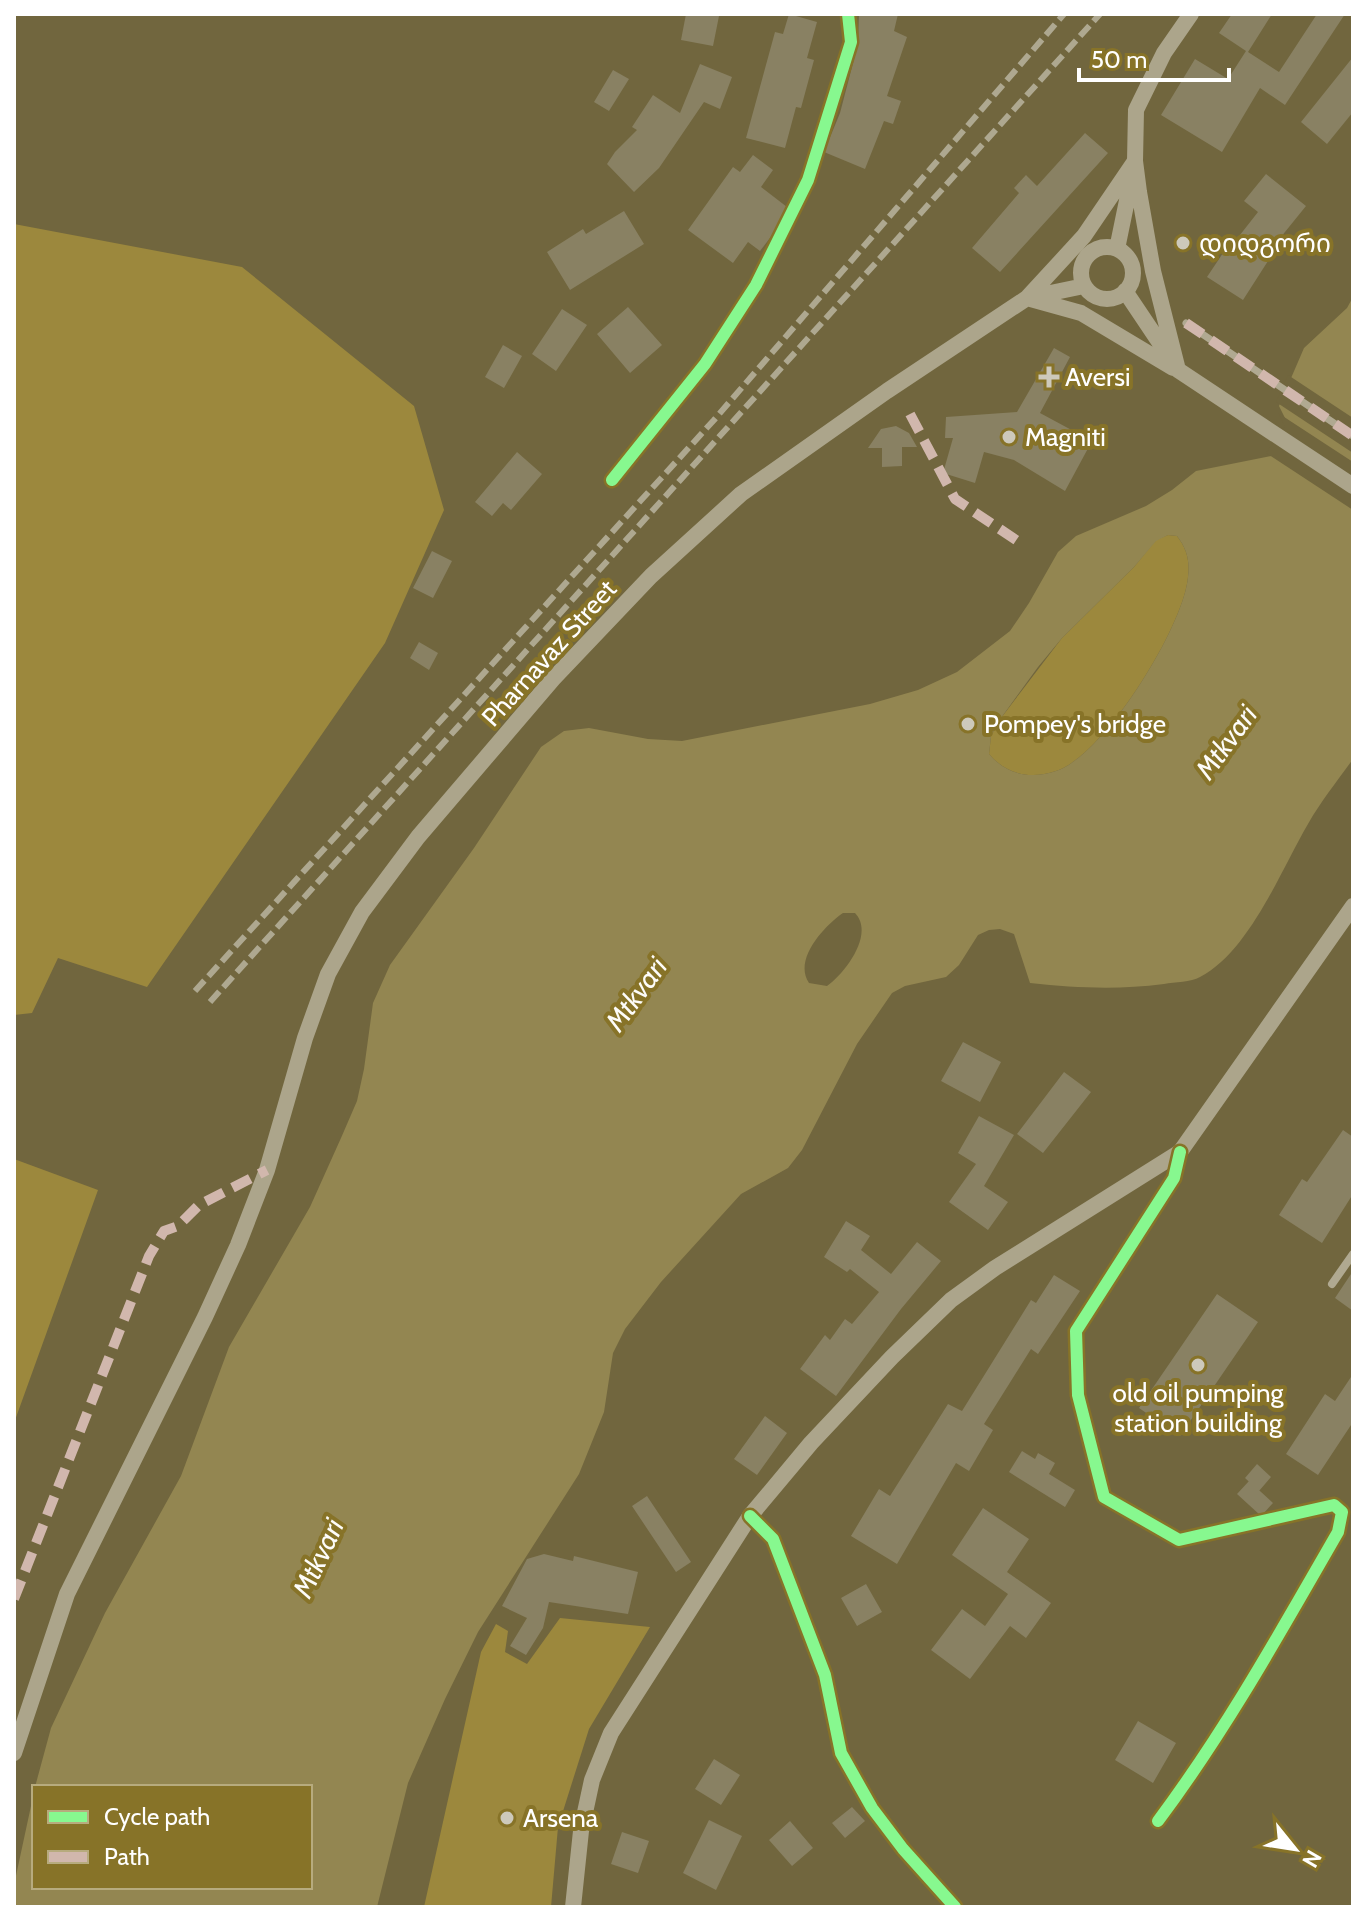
<svg xmlns="http://www.w3.org/2000/svg" width="1367" height="1921" viewBox="0 0 1367 1921" font-family="Cabin,'Noto Sans Georgian',sans-serif">
	<style>
		.green { fill: #9c883d }
		.water { fill: #938651; fill-rule: evenodd }
		.pier { fill: #71663e }
		.building { fill: #898163 }
		.lines { fill: none; stroke-linecap: round; stroke-linejoin: round }
		.pedestrian { stroke: #b0a991; stroke-width: 7 }
		.minor { stroke: #b0a991; stroke-width: 8 }
		.secondary { stroke: #aca58b; stroke-width: 16 }
		.rail { stroke: #aea890; stroke-width: 6; stroke-dasharray: 14 6; stroke-linecap: butt }
		.quiet { stroke: #d1b7ad; stroke-width: 10; stroke-dasharray: 20 10; stroke-linecap: butt }
		.cycleway-casing { stroke: #877328; stroke-width: 17 }
		.cycleway { stroke: #87f88f; stroke-width: 12 }
		.poi-dot { fill: #cdc9bb; stroke: #877328; stroke-width: 3 }
		.labels { text-anchor: middle; dominant-baseline: central; stroke-width: 8; stroke-linejoin: round; paint-order: stroke }
		.poi-label { font-size: 26px; fill: #fff; stroke: #877328; text-anchor: start }
		.street-label { font-size: 26px; fill: #fff; stroke: #877328 }
		.water-label { font-size: 28px; font-style: italic; fill: #fdfcf9; stroke: #877328 }
	</style>
	<rect width="100%" height="100%" fill="#71663e"/>
	<path class="green" d="M 14,224 L 242,267 L 414,406 L 444,510 L 385,643 L 147,987 L 58,958 L 32,1013 L 14,1015 Z
		M 1168,535 L 1177,536 C 1187,549 1190,561 1188,577 C 1184,626 1104,756 1056,771 C 1030,780 1006,774 989,754 L 991,736 L 1001,718 L 1062,638 L 1134,567 L 1156,540 Z
		M 14,1159 L 98,1190 L 14,1423 Z
		M 560,1618 L 650,1627 L 589,1729 L 558,1827 L 551,1907 L 424,1907 L 481,1652 L 496,1624 L 508,1631 L 505,1652 L 527,1664 Z"/>
	<path class="water" d="M 1353,297 L 1353,759 C 1338,780 1321,801 1308,824 C 1281,870 1249,952 1200,977 C 1191,982 1175,982 1164,984 C 1117,990 1077,988 1030,983 L 1014,934 L 1000,929 L 989,930 L 978,935 L 959,965 L 946,977 L 905,986 L 892,993 L 857,1044 L 802,1150 L 788,1168 L 741,1194 L 661,1282 L 625,1329 L 613,1353 L 604,1412 L 579,1474 L 478,1632 L 445,1699 L 408,1783 L 377,1907 L 14,1907 L 14,1885 L 34,1792 L 34,1887 L 310,1887 L 310,1787 L 35,1787 L 51,1728 L 105,1613 L 181,1476 L 229,1347 L 310,1207 L 341,1138 L 357,1101 L 364,1069 L 373,1003 L 390,965 L 474,848 L 541,747 L 564,731 L 589,728 L 648,739 L 682,741 L 870,704 L 918,690 L 957,672 L 1010,631 L 1029,603 L 1058,552 L 1076,536 L 1146,506 L 1172,490 L 1196,471 L 1271,456 L 1289,426 L 1279,406 L 1304,348 L 1347,308 ZM 1168,535 L 1177,536 C 1187,549 1190,561 1188,577 C 1184,626 1104,756 1056,771 C 1030,780 1006,774 989,754 L 991,736 L 1001,718 L 1038,667 L 1062,638 L 1134,567 L 1156,541 ZM 843,913 L 855,913 C 875,934 845,973 827,986 L 809,983 C 793,960 824,926 843,913 Z"/>
	<path class="pier" d="M 1288,375 L 1353,418 L 1353,453 L 1276,402 Z
		M 1278,413 L 1353,462 L 1353,510 L 1266,453 L 1285,426 Z"/>
	<path class="building" d="M 686,14 L 719,16 L 713,46 L 681,40 Z
		M 789,14 L 817,22 L 807,58 L 814,60 L 801,108 L 796,107 L 785,148 L 746,138 L 775,32 L 783,34 Z
		M 859,14 L 898,14 L 894,31 L 907,37 L 887,96 L 901,101 L 893,124 L 884,121 L 865,169 L 824,152 L 840,113 L 858,44 Z
		M 1232,14 L 1272,14 L 1248,52 L 1279,72 L 1317,14 L 1345,14 L 1285,105 L 1260,88 L 1222,152 L 1161,115 L 1195,59 L 1228,79 L 1246,51 L 1219,33 Z
		M 1353,57 L 1353,112 L 1327,144 L 1301,122 Z
		M 700,64 L 732,77 L 720,109 L 704,102 L 659,168 L 634,192 L 607,164 L 615,152 L 637,130 L 632,127 L 653,95 L 680,113 Z
		M 613,70 L 629,79 L 609,111 L 594,102 Z
		M 1085,133 L 1108,153 L 1000,272 L 972,248 L 1019,193 L 1014,188 L 1026,175 L 1037,186 Z
		M 753,155 L 773,170 L 761,187 L 787,207 L 776,230 L 760,251 L 748,242 L 733,263 L 688,230 L 733,167 L 740,172 Z
		M 1266,174 L 1306,206 L 1264,258 L 1268,261 L 1243,300 L 1207,277 L 1233,238 L 1236,240 L 1258,212 L 1244,201 Z
		M 624,211 L 644,244 L 570,290 L 547,252 L 583,229 L 586,234 Z
		M 628,307 L 662,345 L 630,373 L 597,334 Z
		M 562,309 L 587,325 L 556,371 L 532,354 Z
		M 503,345 L 522,356 L 504,388 L 485,377 Z
		M 1054,348 L 1070,357 L 1040,413 L 1092,441 L 1065,491 L 1014,460 L 984,452 L 975,483 L 943,473 L 953,438 L 945,438 L 946,417 L 1017,412 Z
		M 896,426 L 909,433 L 917,447 L 902,447 L 902,466 L 882,467 L 882,448 L 868,448 L 881,429 Z
		M 517,452 L 542,474 L 511,510 L 503,503 L 492,516 L 475,502 Z
		M 432,551 L 452,561 L 433,598 L 413,588 Z
		M 419,642 L 438,653 L 429,670 L 410,658 Z
		M 963,1042 L 1001,1062 L 980,1102 L 941,1081 Z
		M 1064,1072 L 1091,1092 L 1043,1153 L 1017,1134 Z
		M 979,1116 L 1014,1135 L 984,1186 L 1008,1202 L 988,1230 L 949,1202 L 976,1164 L 958,1153 Z
		M 1343,1130 L 1353,1137 L 1353,1194 L 1322,1243 L 1279,1215 L 1302,1179 L 1307,1182 Z
		M 846,1221 L 870,1236 L 861,1250 L 891,1274 L 917,1242 L 941,1261 L 901,1309 L 836,1396 L 800,1369 L 825,1335 L 830,1340 L 845,1319 L 852,1324 L 879,1292 L 850,1269 L 847,1272 L 824,1257 Z
		M 1353,1271 L 1353,1311 L 1335,1298 Z
		M 1054,1275 L 1080,1291 L 1038,1354 L 1031,1349 L 984,1424 L 993,1430 L 969,1471 L 956,1463 L 897,1564 L 851,1536 L 879,1489 L 890,1496 L 948,1404 L 962,1411 L 1031,1300 L 1036,1303 Z
		M 1217,1294 L 1258,1322 L 1180,1436 L 1139,1408 Z
		M 1353,1374 L 1353,1422 L 1318,1475 L 1286,1454 L 1325,1394 L 1335,1401 Z
		M 765,1416 L 787,1433 L 757,1475 L 734,1459 Z
		M 1022,1451 L 1035,1459 L 1038,1453 L 1055,1463 L 1049,1474 L 1075,1490 L 1065,1507 L 1009,1472 Z
		M 1257,1464 L 1271,1477 L 1259,1491 L 1245,1478 Z
		M 1249,1481 L 1273,1503 L 1263,1514 L 1260,1515 L 1237,1494 Z
		M 647,1496 L 691,1562 L 676,1572 L 632,1506 Z
		M 983,1508 L 1029,1539 L 1007,1572 L 1051,1603 L 1026,1638 L 1010,1626 L 970,1679 L 931,1650 L 962,1609 L 985,1626 L 1008,1594 L 952,1555 Z
		M 544,1554 L 573,1561 L 574,1556 L 638,1572 L 628,1614 L 549,1602 L 543,1628 L 526,1655 L 510,1646 L 527,1618 L 502,1606 L 527,1559 Z
		M 866,1584 L 882,1612 L 857,1626 L 841,1598 Z
		M 1138,1721 L 1176,1743 L 1153,1783 L 1115,1760 Z
		M 714,1759 L 740,1775 L 721,1805 L 695,1789 Z
		M 852,1807 L 865,1821 L 845,1838 L 832,1823 Z
		M 709,1820 L 742,1836 L 716,1890 L 683,1873 Z
		M 790,1821 L 813,1848 L 792,1866 L 769,1840 Z
		M 622,1832 L 649,1841 L 638,1873 L 611,1864 Z"/>
	<g class="lines">
		<path class="pedestrian" d="M 1186,323 L 1353,436"/>
		<path class="minor" d="M 612,480 L 705,364 L 756,285 L 808,180 L 851,42 L 848,14
			M 1332,1284 L 1353,1254
			M 750,1517 L 773,1539 L 825,1675 L 841,1753 L 872,1808 L 903,1849 L 955,1907
			M 1158,1821 C 1226,1730 1281,1631 1338,1532 L 1342,1512 L 1334,1505 L 1179,1540 L 1104,1497 L 1078,1395 L 1076,1331 L 1174,1178 L 1180,1153"/>
		<path class="secondary" d="M1081 273a26 26 0 1 1 52 0a26 26 0 1 1-52 0Z
			M 1117,249 L 1132,176
			M 1125,291 L 1178,370 L 1353,486
			M 1036,296 L 1084,286
			M 1027,298 L 1081,313 L 1173,368
			M 1178,370 L 1153,271 L 1139,192 L 1135,161 L 1136,110 L 1164,53 L 1191,14
			M 14,1753 L 67,1594 L 205,1317 L 238,1245 L 267,1170 L 305,1038 L 328,974 L 362,912 L 418,837 L 553,679 L 651,576 L 741,494 L 887,391 L 1027,298 L 1084,236 L 1135,161
			M 573,1907 L 581,1831 L 592,1780 L 611,1733 L 750,1516 L 811,1443 L 892,1357 L 951,1300 L 995,1268 L 1180,1152 L 1353,906"/>
		<path class="rail" d="M 195,991 L 714,420 L 1064,14
			M 210,1002 L 1100,14"/>
		<path class="quiet" d="M 1186,323 L 1353,436
			M 910,414 L 955,499 L 1022,544
			M 14,1599 L 149,1256 L 164,1231 L 178,1226 L 199,1205 L 267,1170"/>
		<g class="cycleway-casing">
			<path id="cycleway" d="M 612,480 L 705,364 L 756,285 L 808,180 L 851,42 L 848,14
				M 750,1516 L 773,1539 L 825,1675 L 841,1753 L 872,1808 L 903,1849 L 955,1907
				M 1158,1821 C 1226,1730 1281,1631 1338,1532 L 1342,1512 L 1334,1505 L 1179,1540 L 1104,1497 L 1078,1395 L 1076,1331 L 1174,1178 L 1180,1152"/>
		</g>
		<use href="#cycleway" class="cycleway"/>
	</g>
	<g class="poi-dot">
		<circle cx="1183" cy="243" r="8"/>
		<path d="M1045 365h8v8h8v8h-8v8h-8v-8h-8v-8h8z"/>
		<circle cx="1009" cy="437" r="8"/>
		<circle cx="968" cy="724" r="8"/>
		<circle cx="1198" cy="1365" r="8"/>
		<circle cx="507" cy="1818" r="8"/>
	</g>
	<g class="labels">
		<g class="poi-label">
			<text x="1199" y="243">დიდგორი</text>
			<text x="1065" y="377">Aversi</text>
			<text x="1025" y="437">Magniti</text>
			<text x="984" y="724">Pompey's bridge</text>
			<text x="1198" y="1393" text-anchor="middle">old oil pumping<tspan x="1198" dy="30">station building</tspan></text>
			<text x="523" y="1818">Arsena</text>
		</g>
		<g class="street-label">
			<text transform="translate(549 653) rotate(-48)">Pharnavaz Street</text>
		</g>
		<g class="water-label">
			<text transform="translate(1226 742) rotate(-54)">Mtkvari</text>
			<text transform="translate(636 994) rotate(-54)">Mtkvari</text>
			<text transform="translate(318 1558) rotate(-65)">Mtkvari</text>
		</g>
	</g>
	<rect width="1367" height="1921" fill="none" stroke="#ffffff" stroke-width="32"/>
	<rect x="32" y="1785" width="280" height="104" fill="#877328" stroke="#b7ab7e" stroke-width="2"/>
	<rect x="48" y="1811" width="40" height="12" fill="#87f88f" stroke="#b7ab7e" stroke-width="2"/>
	<text x="104" y="1825" font-size="24" fill="#ffffff">Cycle path</text>
	<rect x="48" y="1851" width="40" height="12" fill="#d1b7ad" stroke="#b7ab7e" stroke-width="2"/>
	<text x="104" y="1865" font-size="24" fill="#ffffff">Path</text>
	<g transform="translate(1295 1849) rotate(120)" stroke="#877328" stroke-width="6" paint-order="stroke">
	<path d="M0-6L14 30L0 20L-14 30Z" fill="#ffffff"/>
	<text y="-12" font-size="22" font-weight="bold" text-anchor="middle" fill="#ffffff">N</text>
	</g>
	<path d="M1079 68v12h150v-12" fill="none" stroke="#ffffff" stroke-width="4"/>
	<text x="1091" y="68" font-size="24" fill="#ffffff" stroke="#877328" stroke-width="6" paint-order="stroke">50 m</text>
</svg>
